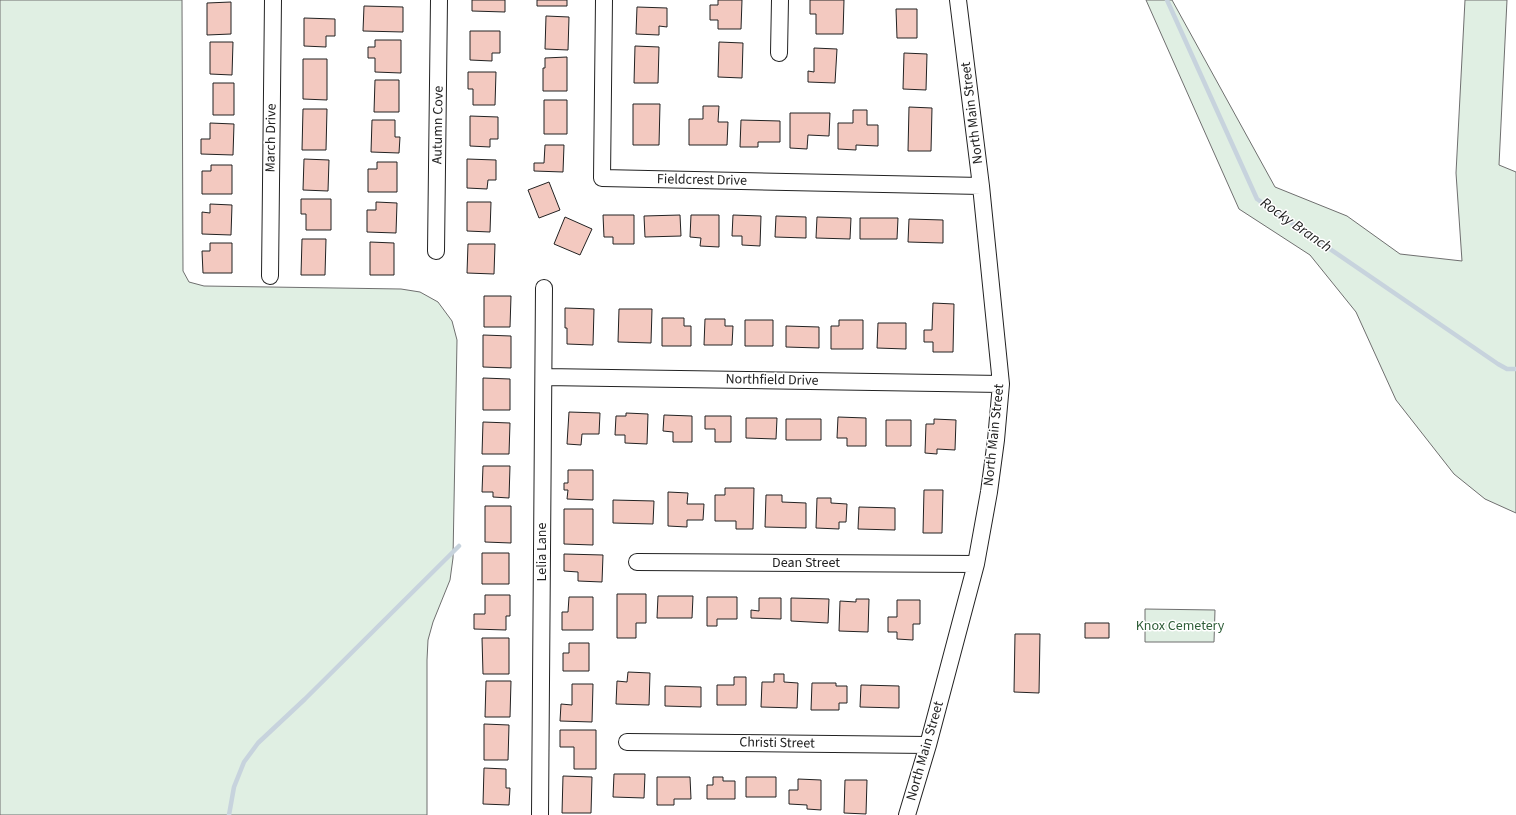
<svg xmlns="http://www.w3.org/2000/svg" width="1516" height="815" viewBox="0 0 1516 815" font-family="'Source Sans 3',sans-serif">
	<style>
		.green { fill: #e0efe3; stroke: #6f6f6f }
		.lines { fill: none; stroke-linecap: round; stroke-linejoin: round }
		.stream { stroke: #c7d3dd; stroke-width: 4.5 }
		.building { fill: #f3c9c0; stroke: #222 }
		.minor-casing { stroke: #222; stroke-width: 18 }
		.minor { stroke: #fff; stroke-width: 16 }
		.labels { text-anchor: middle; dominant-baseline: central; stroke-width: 3; stroke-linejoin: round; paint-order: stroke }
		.street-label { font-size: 14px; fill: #222; stroke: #fff }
		.park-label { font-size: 14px; fill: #2f5e38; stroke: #fff }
		.water-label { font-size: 15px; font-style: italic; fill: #222; stroke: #fff }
	</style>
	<rect width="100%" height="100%" fill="#fff"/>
	<path class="green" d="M 0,0 L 182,0 L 183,271 L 189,282 L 204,286 L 401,289 L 420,292 L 438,302 L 452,321 L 457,340 L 453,558 L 450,580 L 433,622 L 428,640 L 427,660 L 427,815 L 0,815 Z
		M 1146,0 L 1172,0 L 1275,187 L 1347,216 L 1400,254 L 1462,261 L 1456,173 L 1465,0 L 1507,0 L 1499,165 L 1516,172 L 1516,513 L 1485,499 L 1454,474 L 1396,400 L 1356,312 L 1310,255 L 1239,209 Z
		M 1145,609 L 1215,610 L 1214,642 L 1145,642 Z"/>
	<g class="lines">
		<path class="stream" d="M 1167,0 L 1257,199 L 1498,364 L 1507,369 L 1516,369
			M 229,815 L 234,787 L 244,762 L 258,743 L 305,699 L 459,546"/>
	</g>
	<path class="building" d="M 472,0 L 505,0 L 505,12 L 472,11 Z
		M 537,0 L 567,0 L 567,6 L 537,6 Z
		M 718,0 L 742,0 L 741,29 L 718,29 L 718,20 L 710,20 L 710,5 L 718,5 Z
		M 810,0 L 844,0 L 843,34 L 816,34 L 816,14 L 810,14 Z
		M 231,2 L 231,34 L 207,35 L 207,3 Z
		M 364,6 L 403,7 L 403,32 L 363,31 Z
		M 637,7 L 667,8 L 667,27 L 659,26 L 659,35 L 636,34 Z
		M 896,9 L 917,9 L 917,38 L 897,38 Z
		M 546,16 L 569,17 L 568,50 L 545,49 Z
		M 304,18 L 335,19 L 335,36 L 326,36 L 326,47 L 304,46 Z
		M 470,31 L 500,31 L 500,53 L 492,53 L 492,61 L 470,60 Z
		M 375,40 L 401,40 L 401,73 L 375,72 L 375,58 L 368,58 L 368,47 L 375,47 Z
		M 210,42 L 233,42 L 232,75 L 210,74 Z
		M 719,42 L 743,43 L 742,78 L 718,77 Z
		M 635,46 L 659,47 L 658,83 L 634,83 Z
		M 814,48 L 837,49 L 835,83 L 808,82 L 808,71 L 814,72 Z
		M 904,53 L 927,54 L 926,90 L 903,89 Z
		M 567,57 L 567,91 L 543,91 L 543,68 L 545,68 L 545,58 Z
		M 303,59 L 327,59 L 327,100 L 303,99 Z
		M 468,72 L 496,72 L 495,105 L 473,105 L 473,89 L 468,89 Z
		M 375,80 L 399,80 L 399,112 L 374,112 Z
		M 213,83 L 234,83 L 234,115 L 213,115 Z
		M 544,100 L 567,100 L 567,134 L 544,134 Z
		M 633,104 L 660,104 L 659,145 L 633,145 Z
		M 703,106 L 719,106 L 718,122 L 728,122 L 727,145 L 689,145 L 689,119 L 703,119 Z
		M 909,107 L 932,108 L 931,151 L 908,151 Z
		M 303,109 L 327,109 L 326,150 L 302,150 Z
		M 853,110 L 867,110 L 867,125 L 878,125 L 878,146 L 856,145 L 856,150 L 838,149 L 838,123 L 853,123 Z
		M 790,113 L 830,113 L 829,136 L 808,135 L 807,149 L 790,148 Z
		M 470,116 L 498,117 L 498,139 L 490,139 L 490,147 L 470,146 Z
		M 372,120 L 395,120 L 395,137 L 400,137 L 399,153 L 371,152 Z
		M 741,120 L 780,121 L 780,142 L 758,142 L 758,147 L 740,147 Z
		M 210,123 L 234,124 L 233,155 L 201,154 L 201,139 L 210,139 Z
		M 545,145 L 564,145 L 563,172 L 534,171 L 534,163 L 544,163 Z
		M 304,159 L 329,160 L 328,191 L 303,190 Z
		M 467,159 L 496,160 L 496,180 L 488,180 L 487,189 L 467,188 Z
		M 377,162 L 397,162 L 397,192 L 368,192 L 368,169 L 377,169 Z
		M 211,165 L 232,165 L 232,194 L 202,194 L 202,171 L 211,171 Z
		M 549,182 L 560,210 L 539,218 L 528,190 Z
		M 301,199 L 331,199 L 331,230 L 306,230 L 306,214 L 301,214 Z
		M 376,202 L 397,203 L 396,233 L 367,232 L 367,210 L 376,210 Z
		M 467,202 L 491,202 L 490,232 L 467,231 Z
		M 210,204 L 232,205 L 231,235 L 202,234 L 202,212 L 210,213 Z
		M 603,215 L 634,215 L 634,244 L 613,244 L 613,237 L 604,237 Z
		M 680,215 L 681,236 L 645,237 L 644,216 Z
		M 691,215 L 719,215 L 719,247 L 700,246 L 701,238 L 690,237 Z
		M 733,215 L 761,216 L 760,246 L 742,245 L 742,236 L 732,236 Z
		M 776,216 L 806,217 L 806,238 L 775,237 Z
		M 565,217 L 592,229 L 580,255 L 554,244 Z
		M 817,217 L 851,218 L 850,239 L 816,238 Z
		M 860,218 L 898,218 L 897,239 L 860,239 Z
		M 909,219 L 943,220 L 943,243 L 908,242 Z
		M 302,239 L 326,239 L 325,275 L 301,275 Z
		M 370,242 L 394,243 L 394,275 L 370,275 Z
		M 210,243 L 232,243 L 232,273 L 203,273 L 202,251 L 210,251 Z
		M 468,244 L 495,244 L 494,274 L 467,273 Z
		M 484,296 L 511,296 L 510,327 L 484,327 Z
		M 933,303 L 954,304 L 953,352 L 933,352 L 933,342 L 924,342 L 924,330 L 932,330 Z
		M 565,308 L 594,309 L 593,345 L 567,344 L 567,328 L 565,328 Z
		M 619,309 L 652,309 L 651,343 L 618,342 Z
		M 662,318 L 684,318 L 684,326 L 691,326 L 691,346 L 662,346 Z
		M 705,319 L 725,319 L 725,326 L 733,326 L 732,345 L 704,345 Z
		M 745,320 L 773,320 L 773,346 L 745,346 Z
		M 839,320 L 863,320 L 863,349 L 831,349 L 831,326 L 839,326 Z
		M 878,323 L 906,323 L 906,349 L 877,348 Z
		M 786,326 L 819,327 L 819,348 L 786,347 Z
		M 483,335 L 511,336 L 511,368 L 483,367 Z
		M 483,378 L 510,379 L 510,410 L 483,410 Z
		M 569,412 L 600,413 L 599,434 L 582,434 L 581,445 L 567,444 Z
		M 626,413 L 648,414 L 647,444 L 625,443 L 625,435 L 615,435 L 616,416 L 626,416 Z
		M 664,415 L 692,416 L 692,442 L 673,442 L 673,432 L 663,431 Z
		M 705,416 L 731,416 L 731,442 L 715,442 L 715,429 L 705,429 Z
		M 838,417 L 866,418 L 866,446 L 847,446 L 847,438 L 837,438 Z
		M 746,418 L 777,418 L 776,439 L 746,438 Z
		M 786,419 L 821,419 L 821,440 L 786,440 Z
		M 934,419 L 956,420 L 955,450 L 937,449 L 937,454 L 925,453 L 926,424 L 934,424 Z
		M 886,420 L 911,420 L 911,446 L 886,446 Z
		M 483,422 L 510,423 L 509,454 L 482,454 Z
		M 483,466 L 510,466 L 509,498 L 493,497 L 493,492 L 482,492 Z
		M 568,470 L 593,470 L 593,500 L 567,499 L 568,490 L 564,490 L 564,483 L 568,483 Z
		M 725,488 L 754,488 L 753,529 L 736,529 L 736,521 L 715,521 L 715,495 L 725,495 Z
		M 924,490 L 943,490 L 942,533 L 923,533 Z
		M 668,492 L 688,493 L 687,504 L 704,504 L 703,520 L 687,520 L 687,527 L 668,526 Z
		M 766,495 L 782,495 L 782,502 L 806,503 L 806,528 L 765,527 Z
		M 817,498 L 831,498 L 831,503 L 847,504 L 846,522 L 839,522 L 839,529 L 816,528 Z
		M 613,500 L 654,501 L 653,524 L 613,523 Z
		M 485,506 L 511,506 L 511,543 L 485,542 Z
		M 859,507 L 895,508 L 895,530 L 858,529 Z
		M 564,509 L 593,509 L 593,545 L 564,544 Z
		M 482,553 L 509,553 L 509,584 L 482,584 Z
		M 564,554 L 603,555 L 602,582 L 578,581 L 578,572 L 564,571 Z
		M 617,594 L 646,594 L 646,623 L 636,623 L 636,638 L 617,638 Z
		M 485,595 L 510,595 L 510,616 L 506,616 L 506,630 L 474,629 L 474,614 L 485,614 Z
		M 658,596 L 693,596 L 692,618 L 657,618 Z
		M 569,597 L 593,597 L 593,630 L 562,630 L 562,612 L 568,612 Z
		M 707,597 L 737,597 L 737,619 L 717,619 L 717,626 L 707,626 Z
		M 759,598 L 781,598 L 781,619 L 751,618 L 751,610 L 759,611 Z
		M 791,598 L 829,599 L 828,623 L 791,621 Z
		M 856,599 L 869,599 L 868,632 L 839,631 L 840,601 L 856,602 Z
		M 897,600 L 920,600 L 920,624 L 913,624 L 913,640 L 897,639 L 897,632 L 888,632 L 888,617 L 897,617 Z
		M 1085,623 L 1109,623 L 1109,638 L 1085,638 Z
		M 1015,634 L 1040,634 L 1039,693 L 1014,692 Z
		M 482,638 L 509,638 L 509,674 L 483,674 Z
		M 569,643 L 589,643 L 589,671 L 563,671 L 563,653 L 569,653 Z
		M 628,672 L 650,673 L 649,705 L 616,704 L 617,681 L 627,682 Z
		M 774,674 L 784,674 L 784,682 L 798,683 L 797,708 L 761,707 L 762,682 L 774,682 Z
		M 734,677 L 746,677 L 746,705 L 717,705 L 717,685 L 734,685 Z
		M 486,681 L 511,681 L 510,717 L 485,717 Z
		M 812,683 L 836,683 L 836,686 L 847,686 L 847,703 L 839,703 L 839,710 L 811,710 Z
		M 572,684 L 593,684 L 592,722 L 560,721 L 561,704 L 572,705 Z
		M 861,685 L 899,686 L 899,708 L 860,707 Z
		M 665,686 L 701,687 L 701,707 L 665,706 Z
		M 484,724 L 509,725 L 508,760 L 484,760 Z
		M 560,730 L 596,730 L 596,769 L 574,769 L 574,747 L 560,747 Z
		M 484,768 L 506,769 L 506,788 L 510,788 L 509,805 L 483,804 Z
		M 614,774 L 645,774 L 644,798 L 613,797 Z
		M 563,776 L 592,777 L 591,813 L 562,813 Z
		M 657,777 L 690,777 L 691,799 L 674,799 L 674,805 L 657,805 Z
		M 713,777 L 723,777 L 723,781 L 735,781 L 735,799 L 707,799 L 707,785 L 713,785 Z
		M 746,777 L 776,777 L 776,797 L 746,797 Z
		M 798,779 L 821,780 L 821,810 L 807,809 L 807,805 L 789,804 L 789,790 L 798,790 Z
		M 845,780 L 867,780 L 866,814 L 844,813 Z"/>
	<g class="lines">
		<g class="minor-casing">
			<path id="minor" d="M 604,0 L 602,178 L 981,186
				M 779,53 L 780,0
				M 436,251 L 439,0
				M 270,276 L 273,0
				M 544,377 L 1001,384
				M 637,562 L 976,564
				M 627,742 L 928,745
				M 540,815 L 544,288
				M 907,815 L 928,745 L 976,564 L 989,492 L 996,440 L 1001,384 L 981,186 L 958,0"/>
		</g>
		<use href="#minor" class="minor"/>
	</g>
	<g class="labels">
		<g class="street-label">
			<text transform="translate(972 113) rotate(-97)">North Main Street</text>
			<text transform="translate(438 125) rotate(-89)">Autumn Cove</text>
			<text transform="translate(271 138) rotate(-89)">March Drive</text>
			<text transform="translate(702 180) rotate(1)">Fieldcrest Drive</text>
			<text transform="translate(772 380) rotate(1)">Northfield Drive</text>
			<text transform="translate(994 435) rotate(-84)">North Main Street</text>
			<text transform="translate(542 552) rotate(-90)">Lelia Lane</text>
			<text x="806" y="563">Dean Street</text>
			<text transform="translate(777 743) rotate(1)">Christi Street</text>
			<text transform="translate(925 751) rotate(-74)">North Main Street</text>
		</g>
		<g class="park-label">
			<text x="1180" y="626">Knox Cemetery</text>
		</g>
		<g class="water-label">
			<text transform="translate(1296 225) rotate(35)">Rocky Branch</text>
		</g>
	</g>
</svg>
